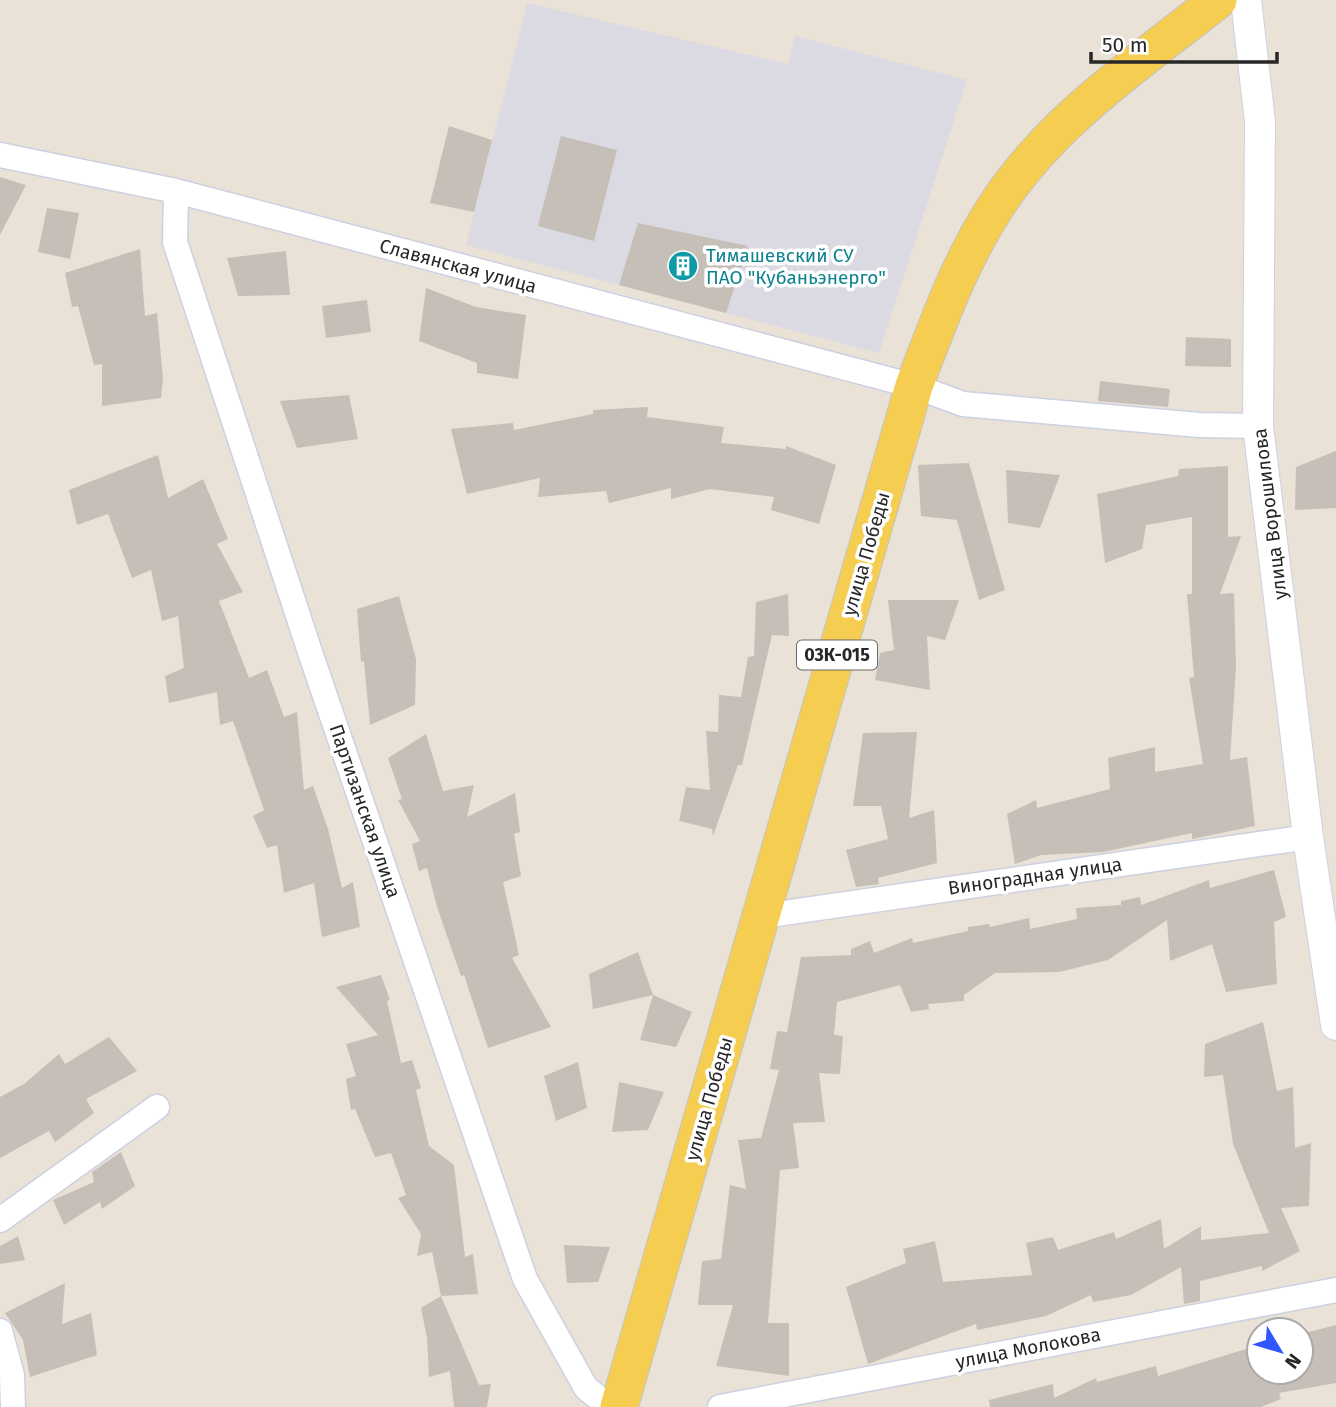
<svg xmlns="http://www.w3.org/2000/svg" width="1336" height="1407" viewBox="0 0 1336 1407" font-family="'Fira Sans',sans-serif">
	<style>
		.industrial { fill: #dbd9e2 }
		.building { fill: #c5bfb7 }
		.lines { fill: none; stroke-linecap: round; stroke-linejoin: round }
		.minor-casing { stroke: #ccd1e1; stroke-width: 27 }
		.tertiary-casing { stroke: #ccd1e1; stroke-width: 32 }
		.primary-casing { stroke: #c3c3c3; stroke-width: 39 }
		.minor { stroke: #fff; stroke-width: 24 }
		.tertiary { stroke: #fff; stroke-width: 30 }
		.primary { stroke: #f5ce51; stroke-width: 37 }
		.labels { text-anchor: middle; dominant-baseline: central; stroke-width: 7; stroke-linejoin: round; paint-order: stroke }
		.shield { fill: #fff; stroke: #686868; stroke-width: 2 }
		.shield-label { font-size: 18px; font-weight: bold; fill: #272727 }
		.culture-label { font-size: 19px; fill: #0d838f; stroke: #fff; text-anchor: start }
		.street-label { font-size: 19px; fill: #272727; stroke: #fff }
	</style>
	<rect width="100%" height="100%" fill="#eae2d7"/>
	<path class="industrial" d="M 527,3 L 788,64 L 795,36 L 967,80 L 879,353 L 466,245 Z"/>
	<path class="building" d="M 449,126 L 492,140 L 474,212 L 430,203 Z
		M 561,136 L 617,150 L 594,241 L 538,226 Z
		M 0,177 L 26,185 L 0,235 Z
		M 47,208 L 79,213 L 70,259 L 38,252 Z
		M 638,223 L 748,246 L 726,313 L 619,285 Z
		M 140,249 L 145,316 L 157,313 L 163,379 L 161,398 L 102,406 L 102,364 L 94,365 L 78,306 L 72,307 L 65,273 Z
		M 286,251 L 290,295 L 238,296 L 227,258 Z
		M 426,288 L 476,307 L 526,315 L 518,379 L 477,373 L 477,363 L 419,341 Z
		M 367,300 L 371,332 L 326,338 L 322,306 Z
		M 1186,337 L 1231,339 L 1231,367 L 1185,366 Z
		M 1100,381 L 1170,389 L 1168,407 L 1098,401 Z
		M 349,395 L 358,439 L 297,448 L 280,401 Z
		M 648,407 L 647,417 L 724,427 L 721,443 L 786,449 L 786,446 L 836,465 L 819,524 L 771,510 L 774,497 L 710,489 L 671,499 L 671,488 L 609,503 L 606,491 L 538,497 L 540,478 L 467,494 L 451,429 L 513,423 L 514,430 L 593,414 L 593,410 Z
		M 1336,451 L 1336,508 L 1295,510 L 1296,467 Z
		M 158,455 L 168,498 L 203,479 L 228,539 L 217,544 L 243,592 L 219,601 L 249,678 L 267,670 L 284,717 L 297,712 L 304,790 L 313,786 L 328,829 L 342,888 L 353,882 L 360,927 L 322,937 L 314,883 L 284,893 L 277,845 L 267,848 L 253,816 L 264,810 L 233,721 L 220,725 L 217,692 L 169,703 L 165,676 L 184,668 L 178,616 L 162,621 L 151,570 L 132,578 L 108,514 L 77,525 L 69,490 Z
		M 969,463 L 1005,590 L 979,600 L 957,520 L 921,516 L 918,465 Z
		M 1228,466 L 1228,537 L 1241,536 L 1220,594 L 1234,593 L 1236,666 L 1230,760 L 1247,757 L 1255,826 L 1192,839 L 1192,833 L 1103,852 L 1041,855 L 1015,864 L 1007,814 L 1036,800 L 1037,808 L 1110,789 L 1108,758 L 1155,747 L 1155,772 L 1203,764 L 1189,678 L 1194,677 L 1187,594 L 1192,594 L 1192,517 L 1146,525 L 1142,549 L 1105,563 L 1097,494 L 1178,476 L 1179,469 Z
		M 1006,470 L 1060,475 L 1040,528 L 1008,523 Z
		M 788,594 L 789,636 L 772,635 L 742,765 L 738,765 L 713,836 L 712,829 L 679,821 L 686,787 L 710,790 L 706,731 L 718,732 L 719,695 L 741,697 L 748,657 L 754,656 L 756,602 Z
		M 399,596 L 416,659 L 415,705 L 370,725 L 364,661 L 361,662 L 357,609 Z
		M 888,600 L 959,600 L 945,640 L 927,636 L 930,690 L 875,680 L 880,653 L 894,650 Z
		M 917,732 L 909,818 L 934,810 L 937,863 L 878,878 L 879,884 L 856,887 L 846,850 L 888,839 L 881,806 L 853,806 L 863,733 Z
		M 426,734 L 443,791 L 474,785 L 467,817 L 515,793 L 520,832 L 514,834 L 521,876 L 503,882 L 519,955 L 512,958 L 551,1027 L 488,1048 L 464,975 L 461,976 L 437,907 L 427,868 L 419,871 L 412,844 L 420,841 L 398,800 L 402,799 L 388,758 Z
		M 1274,870 L 1286,917 L 1274,922 L 1277,984 L 1226,992 L 1212,944 L 1170,961 L 1167,920 L 1108,960 L 1059,972 L 995,973 L 964,995 L 964,1001 L 928,1004 L 929,1009 L 911,1012 L 900,985 L 837,1002 L 834,1035 L 843,1036 L 840,1074 L 819,1073 L 825,1122 L 793,1123 L 799,1168 L 780,1170 L 768,1323 L 789,1323 L 789,1376 L 716,1366 L 733,1305 L 698,1305 L 702,1261 L 721,1259 L 730,1185 L 746,1189 L 738,1140 L 761,1138 L 779,1070 L 770,1069 L 777,1031 L 787,1032 L 801,957 L 851,955 L 851,949 L 870,941 L 874,953 L 912,938 L 913,943 L 968,931 L 968,927 L 989,924 L 990,927 L 1029,918 L 1030,929 L 1077,919 L 1076,908 L 1121,905 L 1121,901 L 1140,897 L 1141,905 L 1209,880 L 1210,888 Z
		M 638,952 L 653,995 L 593,1009 L 589,974 Z
		M 381,975 L 390,1000 L 387,1001 L 401,1063 L 412,1060 L 421,1088 L 416,1090 L 429,1146 L 454,1165 L 465,1257 L 473,1254 L 478,1294 L 441,1296 L 432,1252 L 417,1256 L 421,1234 L 398,1198 L 406,1195 L 391,1153 L 375,1157 L 355,1109 L 351,1110 L 346,1079 L 356,1076 L 346,1044 L 378,1035 L 336,987 Z
		M 653,995 L 692,1012 L 676,1047 L 640,1040 Z
		M 1263,1022 L 1277,1091 L 1293,1087 L 1295,1148 L 1311,1143 L 1309,1206 L 1281,1208 L 1300,1251 L 1262,1271 L 1262,1266 L 1200,1281 L 1200,1301 L 1184,1304 L 1181,1267 L 1131,1295 L 1093,1302 L 1091,1295 L 1046,1316 L 977,1330 L 976,1324 L 868,1364 L 846,1287 L 906,1263 L 903,1249 L 935,1241 L 943,1282 L 1032,1275 L 1026,1243 L 1053,1237 L 1058,1250 L 1114,1232 L 1116,1239 L 1161,1219 L 1164,1249 L 1201,1226 L 1201,1240 L 1269,1233 L 1233,1144 L 1223,1075 L 1204,1077 L 1205,1044 Z
		M 109,1037 L 137,1071 L 86,1099 L 94,1113 L 55,1142 L 49,1131 L 0,1158 L 0,1097 L 24,1084 L 59,1054 L 65,1064 Z
		M 578,1062 L 587,1108 L 556,1121 L 544,1076 Z
		M 619,1082 L 664,1092 L 648,1130 L 612,1132 Z
		M 121,1152 L 135,1186 L 102,1209 L 100,1202 L 64,1225 L 53,1200 L 94,1182 L 92,1172 Z
		M 18,1236 L 25,1260 L 0,1264 L 0,1246 Z
		M 564,1245 L 610,1247 L 598,1282 L 567,1283 Z
		M 65,1283 L 62,1324 L 91,1313 L 97,1355 L 30,1377 L 23,1340 L 5,1313 Z
		M 441,1296 L 479,1385 L 491,1384 L 487,1407 L 454,1407 L 450,1371 L 429,1377 L 427,1338 L 421,1308 Z
		M 1336,1325 L 1336,1383 L 1279,1393 L 1281,1399 L 1261,1407 L 990,1407 L 989,1400 L 1053,1384 L 1054,1398 L 1096,1378 L 1097,1382 L 1156,1366 L 1158,1376 L 1259,1345 L 1259,1372 L 1301,1372 L 1301,1334 Z"/>
	<g class="lines">
		<g class="minor-casing">
			<path id="minor" d="M 0,155 L 176,191 L 914,386 L 963,404 L 1199,425 L 1258,426
				M 176,191 L 175,242 L 311,655 L 525,1279 L 586,1388 L 610,1407
				M 763,916 L 1308,837
				M 0,1220 L 157,1107
				M 0,1331 L 12,1375 L 13,1407
				M 720,1407 L 1336,1290"/>
		</g>
		<g class="tertiary-casing">
			<path id="tertiary" d="M 1246,0 L 1260,122 L 1258,426 L 1308,837 L 1336,1025"/>
		</g>
		<g class="primary-casing">
			<path id="primary" d="M 619,1407 L 914,386 C 937,326 958,266 993,211 C 1048,123 1138,63 1218,0"/>
		</g>
		<use href="#minor" class="minor"/>
		<use href="#tertiary" class="tertiary"/>
		<use href="#primary" class="primary"/>
	</g>
	<defs>
		<g id="building-disc" transform="scale(1.575)"><circle r="9.5" fill="#0f9aa8" stroke="#fff"/><path d="M-4-6H4V6H1V3H-1V6H-4ZM-2.5-4.3h1.7v1.8h-1.7ZM.8-4.3h1.7v1.8H.8ZM-2.5-1h1.7V.8h-1.7ZM.8-1h1.7V.8H.8Z" fill="#fff"/></g>
	</defs>
	<g fill-rule="evenodd">
		<use href="#building-disc" x="683" y="266"/>
	</g>
	<g class="labels">
		<rect class="shield" x="797" y="640.5" width="80" height="29" rx="5"/>
		<g class="shield-label">
			<text x="837" y="655">03К-015</text>
		</g>
		<g class="culture-label">
			<text x="706" y="255">Тимашевский СУ<tspan x="706" dy="22">ПАО "Кубаньэнерго"</tspan></text>
		</g>
		<g class="street-label">
			<text transform="translate(458 266) rotate(15)">Славянская улица</text>
			<text transform="translate(1270 514) rotate(-97)">улица Ворошилова</text>
			<text transform="translate(866 554) rotate(-74)">улица Победы</text>
			<text transform="translate(365 811) rotate(71)">Партизанская улица</text>
			<text transform="translate(1035 876) rotate(-8)">Виноградная улица</text>
			<text transform="translate(709 1099) rotate(-74)">улица Победы</text>
			<text transform="translate(1028 1348) rotate(-11)">улица Молокова</text>
		</g>
	</g>
	<g transform="translate(1280 1351) rotate(128)"><circle r="33" fill="#ffffff" stroke="#a9a9a9" stroke-width="2"/>
	<path d="M0-5L12 26L0 18L-12 26Z" fill="#3057ff"/>
	<text y="-10" font-size="19" font-weight="bold" text-anchor="middle" fill="#272727">N</text>
	</g>
	<path d="M1091 52v10h186v-10" fill="none" stroke="#272727" stroke-width="3.5"/>
	<text x="1102" y="52" font-size="21" fill="#272727" stroke="#ffffff" stroke-width="5" paint-order="stroke">50 m</text>
</svg>
